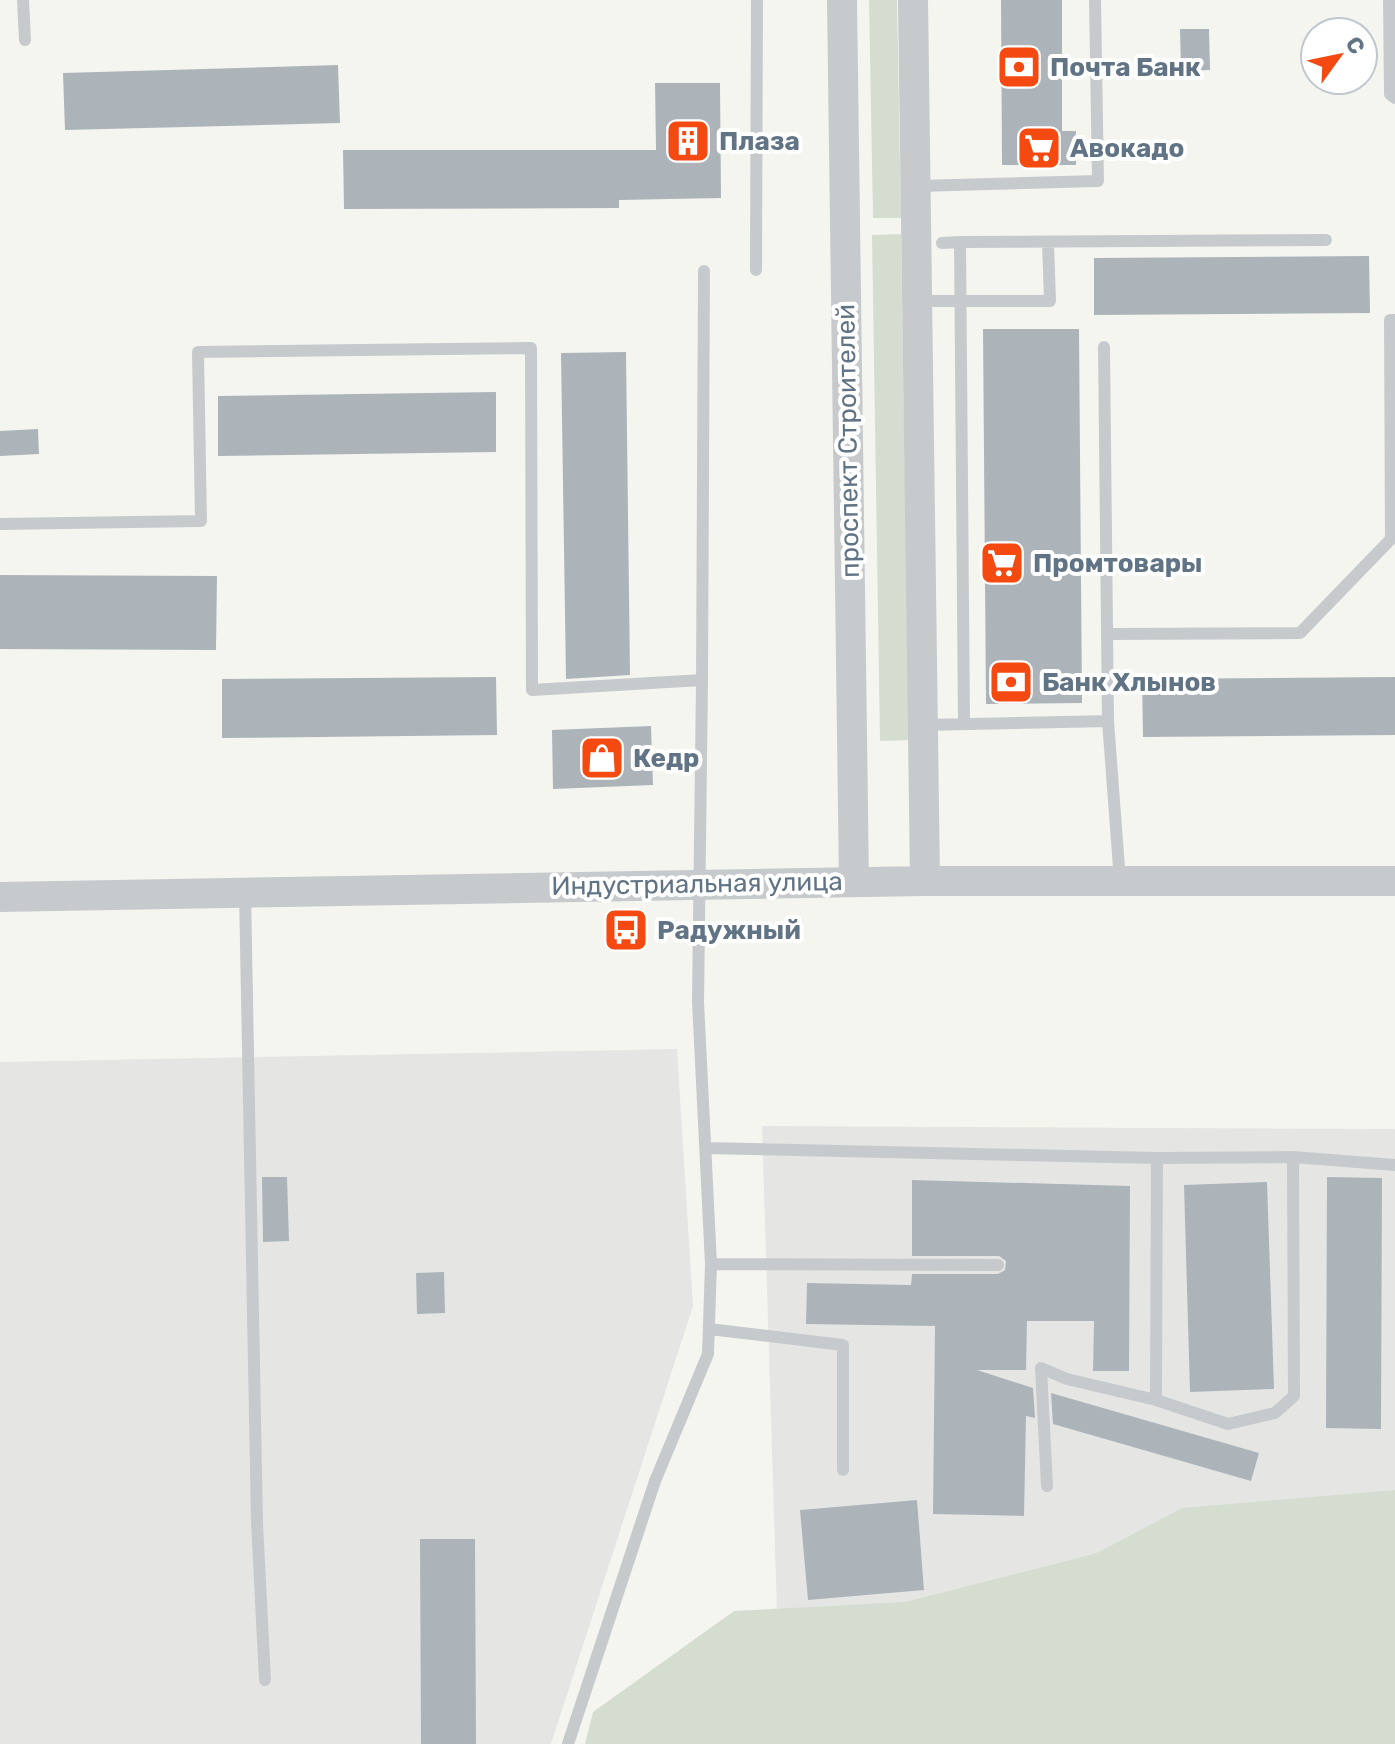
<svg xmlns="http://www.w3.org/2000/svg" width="1395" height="1744" viewBox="0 0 1395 1744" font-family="Rubik,sans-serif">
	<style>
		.built { fill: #e5e6e4 }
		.green { fill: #d5ddd1 }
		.building { fill: #acb4ba }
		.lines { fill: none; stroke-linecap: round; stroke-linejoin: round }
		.service { stroke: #c7cacd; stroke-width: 12 }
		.tertiary { stroke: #c7cacd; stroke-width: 30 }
		.labels { text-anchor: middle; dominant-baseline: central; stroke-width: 8; stroke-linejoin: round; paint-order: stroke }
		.poi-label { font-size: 26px; font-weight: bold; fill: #617485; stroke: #fff; text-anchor: start }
		.street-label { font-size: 26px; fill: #617485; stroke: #fff }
	</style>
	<rect width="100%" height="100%" fill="#f5f5f0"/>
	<path class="built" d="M 677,1049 L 693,1306 L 551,1744 L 0,1744 L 0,1062 Z
		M 762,1126 L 1395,1129 L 1395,1547 L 778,1647 Z"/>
	<path class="green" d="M 869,0 L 897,0 L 901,218 L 873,218 Z
		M 901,234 L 909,740 L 880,741 L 872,235 Z
		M 1395,1490 L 1395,1744 L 585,1744 L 593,1712 L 734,1611 L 905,1602 L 1097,1553 L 1182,1508 Z"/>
	<path class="building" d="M 1001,0 L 1062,0 L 1062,131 L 1076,131 L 1076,165 L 1002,165 Z
		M 1180,29 L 1209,29 L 1210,70 L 1181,71 Z
		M 338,65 L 340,123 L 65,130 L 63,73 Z
		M 655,83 L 720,83 L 721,198 L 619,200 L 619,208 L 344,209 L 343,150 L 656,150 Z
		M 1369,256 L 1370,313 L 1094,315 L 1094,258 Z
		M 983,329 L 1079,329 L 1082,703 L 986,704 Z
		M 626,352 L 630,675 L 566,679 L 561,353 Z
		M 496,392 L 496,452 L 218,456 L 218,396 Z
		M 38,429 L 39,454 L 0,456 L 0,431 Z
		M 0,575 L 217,576 L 216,650 L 0,649 Z
		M 496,677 L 497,735 L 222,738 L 222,679 Z
		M 1395,677 L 1395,735 L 1143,737 L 1142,679 Z
		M 651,726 L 653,785 L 553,789 L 552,730 Z
		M 262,1177 L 287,1177 L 289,1241 L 263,1242 Z
		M 1327,1177 L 1382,1178 L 1381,1429 L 1326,1428 Z
		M 912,1180 L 1130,1186 L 1129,1371 L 1093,1371 L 1094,1321 L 1027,1321 L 1026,1370 L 977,1370 L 1033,1388 L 1035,1418 L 1026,1416 L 1024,1516 L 933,1514 L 935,1326 L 806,1324 L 807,1283 L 911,1285 L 912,1274 L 998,1274 L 1005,1270 L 1006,1261 L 999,1256 L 912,1256 Z
		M 1267,1182 L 1274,1389 L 1190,1392 L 1184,1185 Z
		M 444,1272 L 445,1313 L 417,1314 L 416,1273 Z
		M 1051,1393 L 1259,1453 L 1251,1481 L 1053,1424 Z
		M 917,1500 L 924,1590 L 808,1600 L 800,1510 Z
		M 420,1539 L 475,1539 L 476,1744 L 421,1744 Z"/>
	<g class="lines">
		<path class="service" d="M 23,0 L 25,40
			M 1389,0 L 1390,94 L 1395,98
			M 918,186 L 1098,181 L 1095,0
			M 942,243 L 960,242
			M 756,270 L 757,0
			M 917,301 L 1050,301 L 1048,242
			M 0,524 L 201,521 L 198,352 L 531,348 L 532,690 L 702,680 L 698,1002 L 711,1264 L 708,1354 L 655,1481 L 568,1744
			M 1107,634 L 1300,633 L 1391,539 L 1390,320 L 1395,320
			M 702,680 L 704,271
			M 1108,721 L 1120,881
			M 964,724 L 960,242 L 1326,240
			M 923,725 L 1108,721 L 1104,347
			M 245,892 L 257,1523 L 265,1680
			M 706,1148 L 1157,1158 L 1293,1157 L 1395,1165
			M 711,1264 L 998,1265
			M 709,1329 L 843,1345 L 843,1470
			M 1156,1400 L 1157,1158
			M 1047,1486 L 1041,1368 L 1067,1379 L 1156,1400 L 1228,1424 L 1275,1413 L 1294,1396 L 1293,1157"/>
		<path class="tertiary" d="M 842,0 L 854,882
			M 913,0 L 925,881
			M 0,897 L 925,881 L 1395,881"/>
	</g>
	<defs>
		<g id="bank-square" transform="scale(2.3)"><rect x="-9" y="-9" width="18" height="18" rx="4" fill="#f44911" stroke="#fff"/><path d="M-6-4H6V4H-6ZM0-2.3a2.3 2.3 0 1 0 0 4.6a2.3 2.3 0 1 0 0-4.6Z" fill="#fff"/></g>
		<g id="building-square" transform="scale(2.3)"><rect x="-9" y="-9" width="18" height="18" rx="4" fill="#f44911" stroke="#fff"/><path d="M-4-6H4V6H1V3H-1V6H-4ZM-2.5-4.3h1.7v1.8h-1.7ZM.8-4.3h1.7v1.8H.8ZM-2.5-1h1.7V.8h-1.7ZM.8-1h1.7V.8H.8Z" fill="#fff"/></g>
		<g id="supermarket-square" transform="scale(2.3)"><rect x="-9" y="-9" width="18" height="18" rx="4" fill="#f44911" stroke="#fff"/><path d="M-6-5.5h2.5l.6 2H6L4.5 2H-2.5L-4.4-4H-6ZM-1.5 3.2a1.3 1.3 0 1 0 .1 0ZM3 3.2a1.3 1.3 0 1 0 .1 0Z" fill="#fff"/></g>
		<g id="shop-square" transform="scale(2.3)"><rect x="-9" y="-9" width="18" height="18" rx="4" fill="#f44911" stroke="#fff"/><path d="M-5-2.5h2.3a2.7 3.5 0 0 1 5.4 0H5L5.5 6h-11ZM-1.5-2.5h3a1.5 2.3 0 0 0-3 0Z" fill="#fff"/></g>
		<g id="bus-square" transform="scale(2.3)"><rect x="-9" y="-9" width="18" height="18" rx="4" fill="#f44911" stroke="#fff"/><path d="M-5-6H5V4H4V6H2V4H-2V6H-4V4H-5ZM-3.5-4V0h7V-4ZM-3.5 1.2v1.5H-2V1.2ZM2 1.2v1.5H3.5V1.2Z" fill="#fff"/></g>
	</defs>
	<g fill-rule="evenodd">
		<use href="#bank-square" x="1019" y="67"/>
		<use href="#building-square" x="688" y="141"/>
		<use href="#supermarket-square" x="1039" y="148"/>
		<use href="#supermarket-square" x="1002" y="563"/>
		<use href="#bank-square" x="1011" y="682"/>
		<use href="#shop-square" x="602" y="758"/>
		<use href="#bus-square" x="626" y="930"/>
	</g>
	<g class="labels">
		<g class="poi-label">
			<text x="1050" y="67">Почта Банк</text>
			<text x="719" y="141">Плаза</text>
			<text x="1070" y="148">Авокадо</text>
			<text x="1033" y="563">Промтовары</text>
			<text x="1042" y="682">Банк Хлынов</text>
			<text x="633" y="758">Кедр</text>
			<text x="657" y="930">Радужный</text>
		</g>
		<g class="street-label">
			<text transform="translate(848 441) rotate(-91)">проспект Строителей</text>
			<text transform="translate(697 884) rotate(-1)">Индустриальная улица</text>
		</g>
	</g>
	<g transform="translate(1339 56) rotate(57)"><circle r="38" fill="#ffffff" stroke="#c0c7ce" stroke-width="2"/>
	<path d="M0-6L14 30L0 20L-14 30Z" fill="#f44911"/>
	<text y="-12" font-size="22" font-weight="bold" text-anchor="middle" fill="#617485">С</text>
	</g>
</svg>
